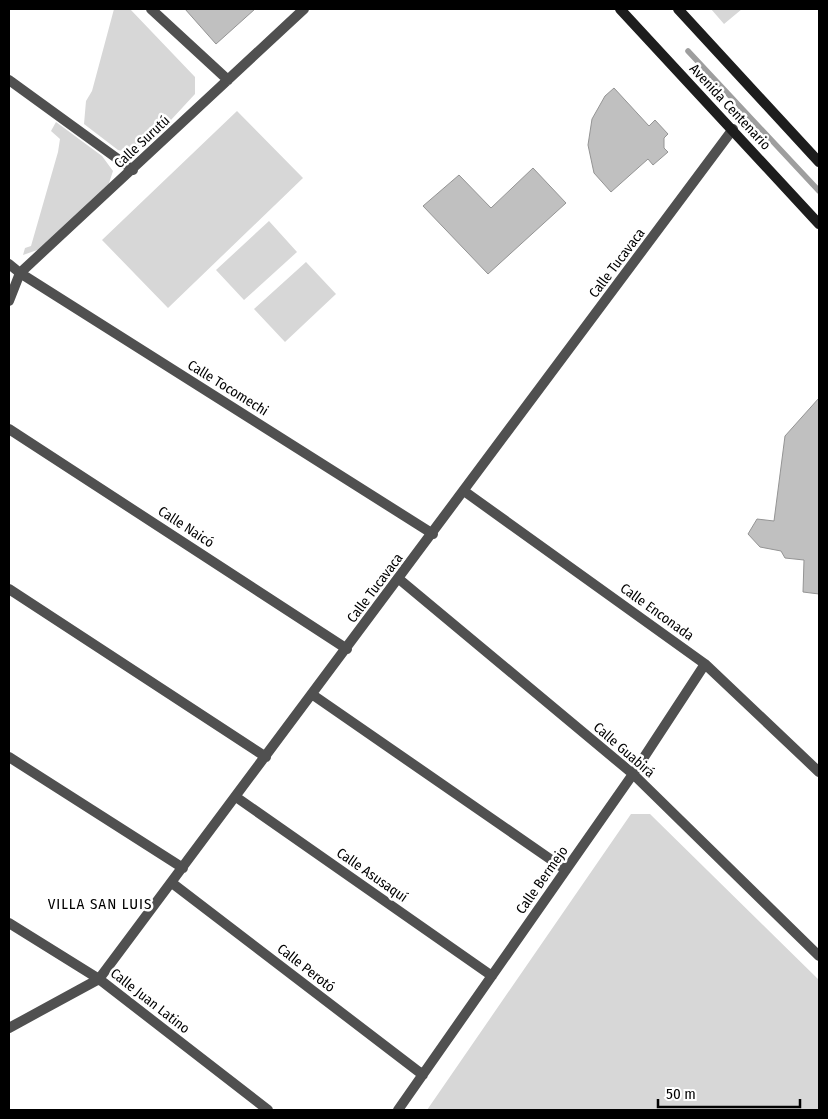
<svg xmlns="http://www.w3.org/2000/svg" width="828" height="1119" viewBox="0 0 828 1119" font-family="'Fira Sans Condensed',sans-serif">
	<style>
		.green { fill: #d7d7d7 }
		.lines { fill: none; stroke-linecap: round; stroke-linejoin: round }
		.stream { stroke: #9e9e9e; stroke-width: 5.5 }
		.building { fill: #c0c0c0; stroke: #949494 }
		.street { stroke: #505050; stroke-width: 10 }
		.secondary { stroke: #1d1d1d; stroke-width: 10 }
		.labels { text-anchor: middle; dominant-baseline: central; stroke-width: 5; stroke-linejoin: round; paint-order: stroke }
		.street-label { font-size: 14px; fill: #000; stroke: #fff }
		.neighbourhood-label { font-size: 15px; letter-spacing: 1px; fill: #000; stroke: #fff }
	</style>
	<rect width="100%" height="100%" fill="#fff"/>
	<path class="green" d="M 114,9 L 130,9 L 195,77 L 195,94 L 146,147 L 132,153 L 118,150 L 84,124 L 86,101 L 92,91 Z
		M 711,9 L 742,9 L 724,24 Z
		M 237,111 L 303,178 L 168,308 L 102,240 Z
		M 56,122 L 102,156 L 113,171 L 108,186 L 43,248 L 23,255 L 25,248 L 31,246 L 58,152 L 60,139 L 51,131 Z
		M 269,221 L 297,252 L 244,300 L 216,270 Z
		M 306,262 L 336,294 L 285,342 L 254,309 Z
		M 631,814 L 650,814 L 819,980 L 819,1110 L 427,1110 Z"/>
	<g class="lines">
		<path class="stream" d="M 688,51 L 819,191"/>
	</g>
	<path class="building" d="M 185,9 L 255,9 L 216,44 Z
		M 614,88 L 649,126 L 655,120 L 668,134 L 664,138 L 664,148 L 668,152 L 653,165 L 648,159 L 611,192 L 594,173 L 588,145 L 592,119 L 605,96 Z
		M 533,168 L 566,203 L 488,274 L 423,206 L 459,175 L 491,208 Z
		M 819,398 L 819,594 L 803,592 L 804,560 L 785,558 L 781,551 L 760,547 L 748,534 L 757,519 L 774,521 L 785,436 Z"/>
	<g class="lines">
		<path class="street" d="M 151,9 L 228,80
			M 9,80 L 133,170
			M 9,264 L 20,273 L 433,534
			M 9,301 L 20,273 L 304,9
			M 9,429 L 347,649
			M 464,491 L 705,664 L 819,772
			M 399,579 L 633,774 L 819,956
			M 9,589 L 266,757
			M 313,695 L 566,870
			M 9,757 L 183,868
			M 236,797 L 492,976
			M 172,883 L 423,1075
			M 9,923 L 99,979 L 268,1110
			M 9,1028 L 99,979 L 733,129
			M 398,1110 L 633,774 L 705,664"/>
		<path class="secondary" d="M 620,9 L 819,224
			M 678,9 L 819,162"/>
	</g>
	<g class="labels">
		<g class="street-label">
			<text transform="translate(730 107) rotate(47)">Avenida Centenario</text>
			<text transform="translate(142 142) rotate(-43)">Calle Surutú</text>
			<text transform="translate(617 263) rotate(-53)">Calle Tucavaca</text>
			<text transform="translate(228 388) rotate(32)">Calle Tocomechi</text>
			<text transform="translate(186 527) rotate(33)">Calle Naicó</text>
			<text transform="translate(375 588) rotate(-53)">Calle Tucavaca</text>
			<text transform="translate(657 612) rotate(36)">Calle Enconada</text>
			<text transform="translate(624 750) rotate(41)">Calle Guabirá</text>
			<text transform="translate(372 875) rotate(35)">Calle Asusaquí</text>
			<text transform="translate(542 880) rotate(-55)">Calle Bermejo</text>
			<text transform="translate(306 968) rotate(38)">Calle Perotó</text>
			<text transform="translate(150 1001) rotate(38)">Calle Juan Latino</text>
		</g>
		<g class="neighbourhood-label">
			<text x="100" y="904">VILLA SAN LUIS</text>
		</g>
	</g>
	<rect width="828" height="1119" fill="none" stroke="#000000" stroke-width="20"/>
	<path d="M658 1099v8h142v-8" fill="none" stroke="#000000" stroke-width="2.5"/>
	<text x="666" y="1099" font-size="15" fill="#000000" stroke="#ffffff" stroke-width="4" paint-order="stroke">50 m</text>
</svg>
